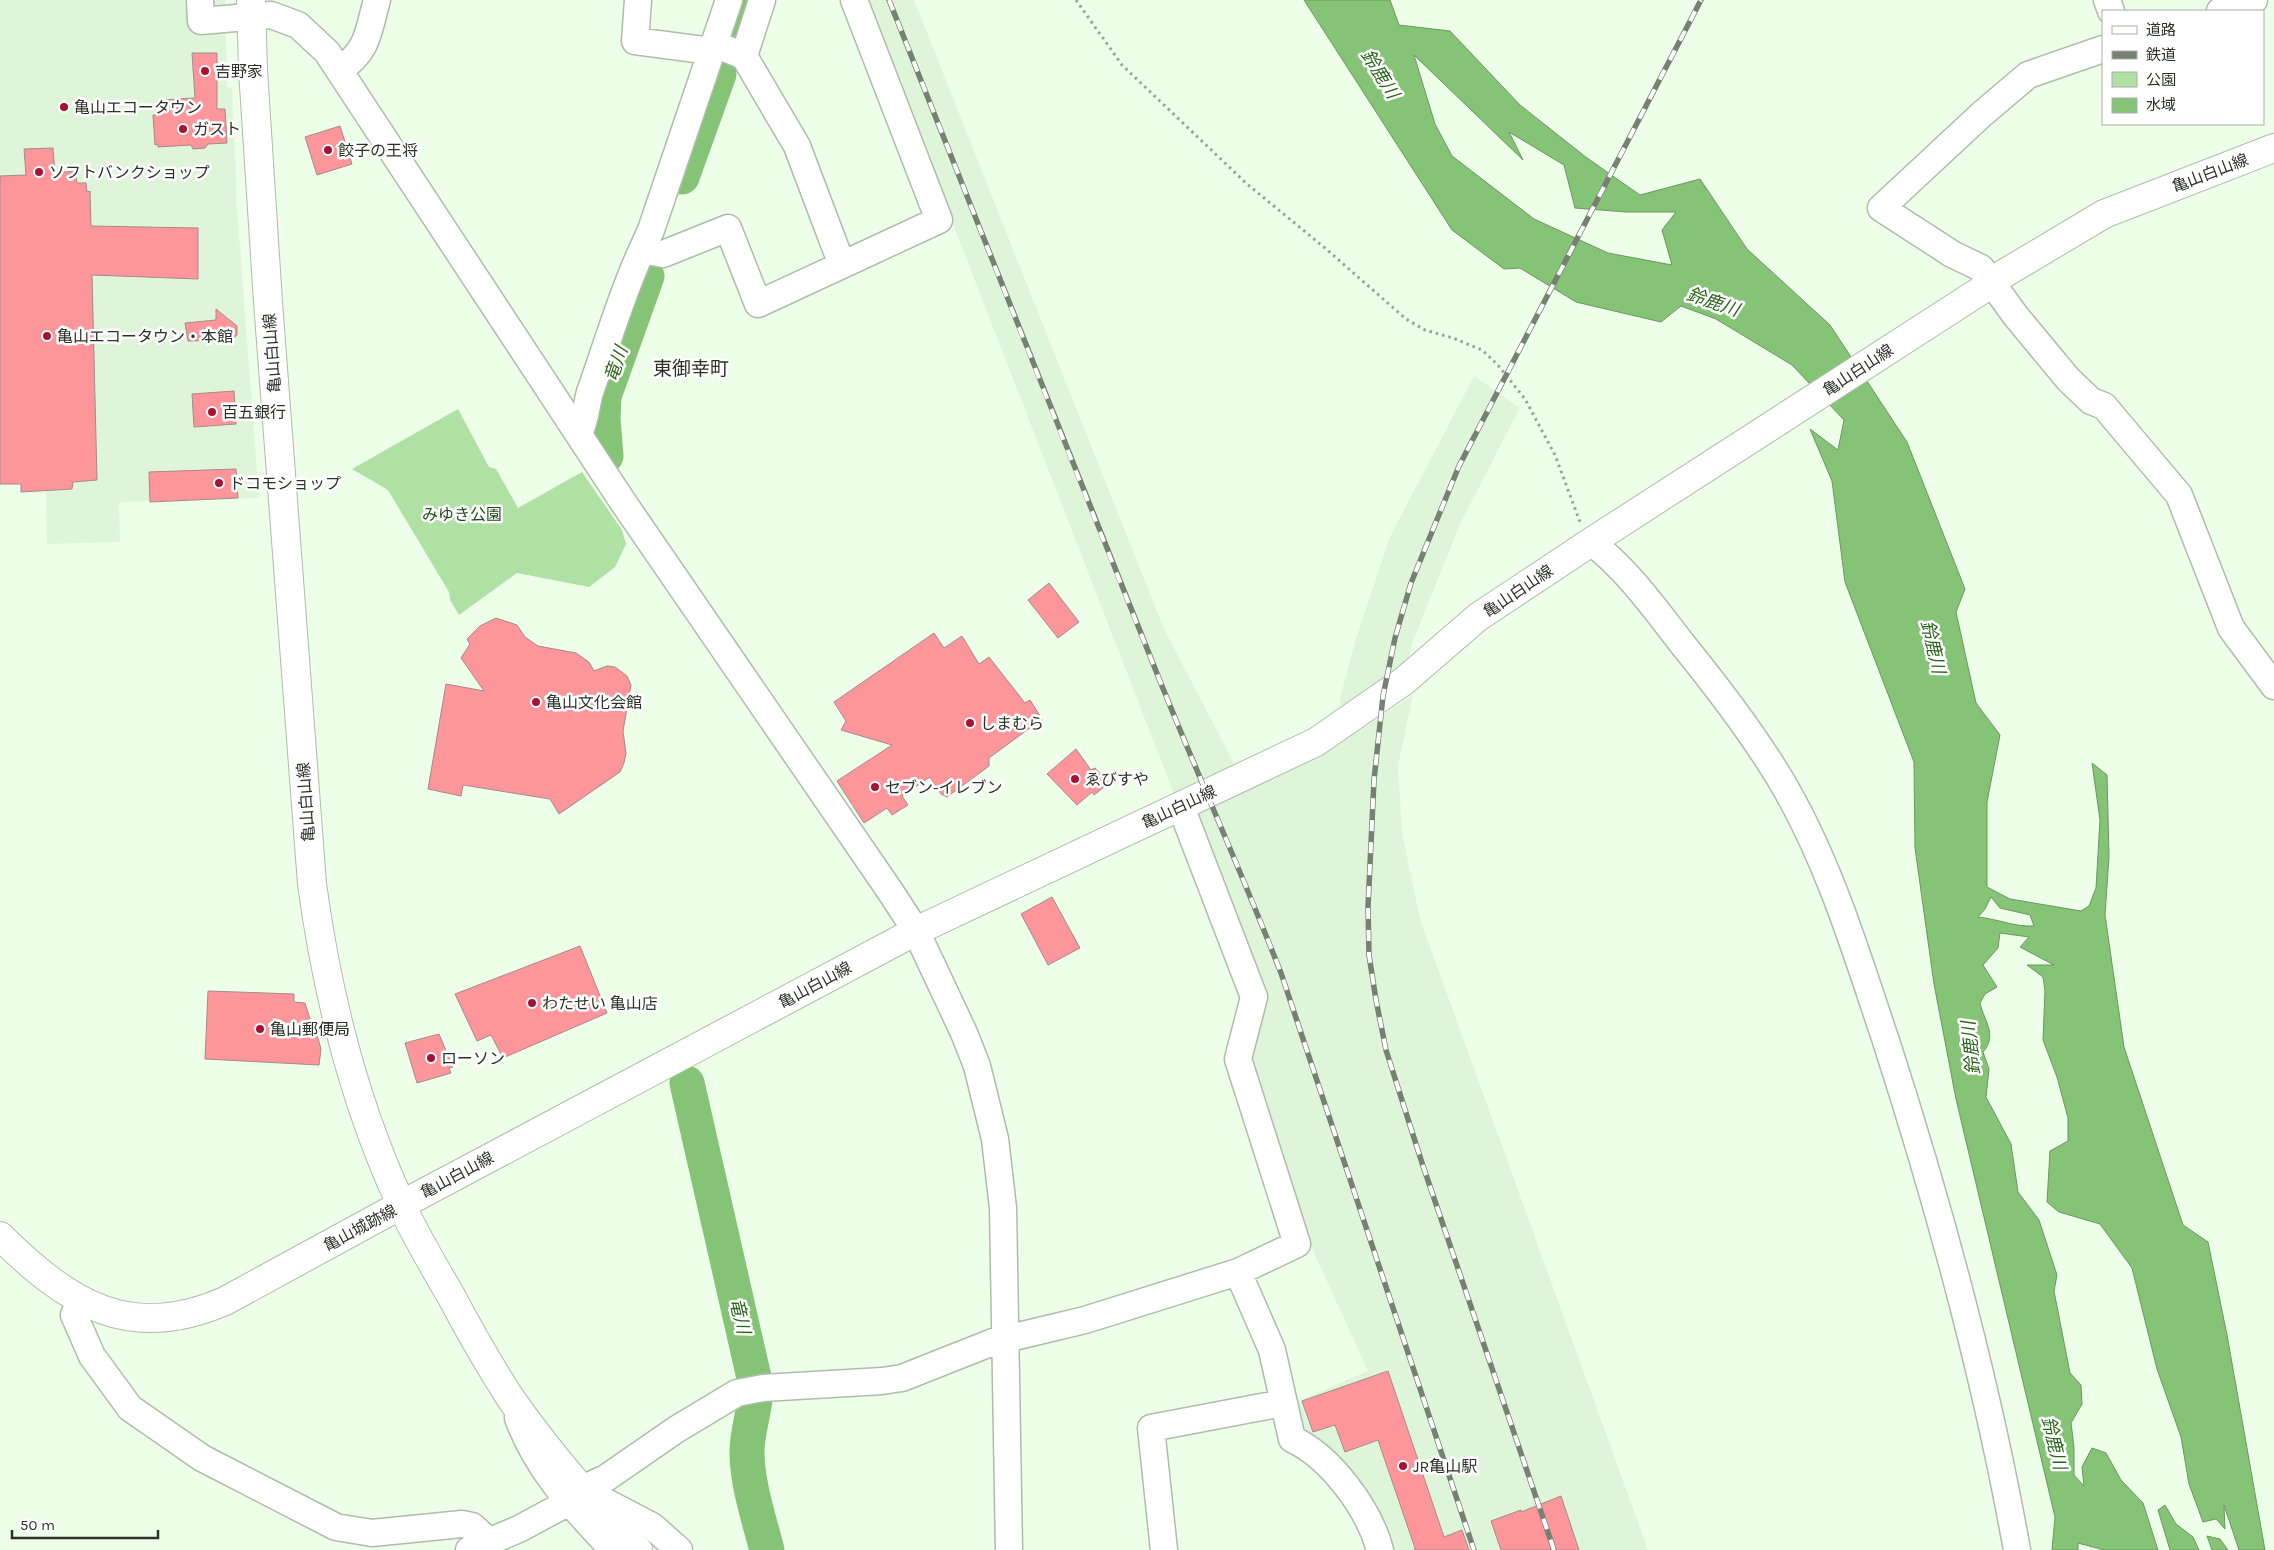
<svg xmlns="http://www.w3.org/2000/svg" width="2274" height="1550" viewBox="0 0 2274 1550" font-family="Karla,'Noto Sans JP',sans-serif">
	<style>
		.built { fill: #dff5da }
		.green { fill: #afe1a4 }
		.water { fill: #85c476; stroke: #6a985f; fill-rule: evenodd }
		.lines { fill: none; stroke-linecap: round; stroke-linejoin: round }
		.river { stroke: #85c476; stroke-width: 35 }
		.building { fill: #fd969a; stroke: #a58a8b }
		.minor-casing { stroke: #adbda9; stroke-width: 29 }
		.major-casing { stroke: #adbda9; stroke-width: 30 }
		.path { stroke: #98a495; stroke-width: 3; stroke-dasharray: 2.5 4; stroke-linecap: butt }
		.minor { stroke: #fff; stroke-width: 26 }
		.major { stroke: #fff; stroke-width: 28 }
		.rail-casing { stroke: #768174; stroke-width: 5.5 }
		.rail { stroke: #fff; stroke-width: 4; stroke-dasharray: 11; stroke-linecap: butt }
		.poi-dot { fill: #a91133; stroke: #fff; stroke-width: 2 }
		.labels { text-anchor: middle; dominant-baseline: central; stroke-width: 5; stroke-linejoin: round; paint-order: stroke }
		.poi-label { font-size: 16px; fill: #2c322a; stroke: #fff; text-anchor: start }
		.street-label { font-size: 16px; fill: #2c322a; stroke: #fff }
		.park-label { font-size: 16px; fill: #1f4915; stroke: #fff }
		.water-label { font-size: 18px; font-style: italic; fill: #296519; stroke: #fff }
		.quarter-label { font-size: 19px; fill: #2c322a; stroke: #fff }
	</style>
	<rect width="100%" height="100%" fill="#edfee9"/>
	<path class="built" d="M 0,0 L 225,0 L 227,87 L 232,88 L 237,208 L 259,498 L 119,502 L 120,542 L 47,544 L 46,491 L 21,492 L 21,484 L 0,484 Z
		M 866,0 L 914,0 L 1164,629 L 1237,769 L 1176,799 Z
		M 1474,376 L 1520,408 L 1461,522 L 1413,641 L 1406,666 L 1340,710 L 1341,695 L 1355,642 L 1390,537 Z
		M 1413,695 L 1398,765 L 1402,832 L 1420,919 L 1648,1550 L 1388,1550 L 1300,1432 L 1291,1404 L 1368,1371 L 1310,1244 L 1245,1059 L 1262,1001 L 1193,814 L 1286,771 L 1342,742 Z"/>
	<path class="green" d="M 458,409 L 489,467 L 496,469 L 518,508 L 582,472 L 622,530 L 626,544 L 615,567 L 589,587 L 517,573 L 459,615 L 450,600 L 449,592 L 388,490 L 352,469 Z"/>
	<path class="water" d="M 1304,0 L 1390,0 L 1399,25 L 1450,31 L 1520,105 L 1587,158 L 1640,195 L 1700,179 L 1747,249 L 1830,325 L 1907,442 L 1965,589 L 1956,612 L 1976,703 L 2000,735 L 1987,802 L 1987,887 L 2010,899 L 2081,911 L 2089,906 L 2096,888 L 2100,820 L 2092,763 L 2107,775 L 2109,856 L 2105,915 L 2124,1047 L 2183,1225 L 2208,1242 L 2227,1335 L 2265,1550 L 2239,1550 L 2224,1505 L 2225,1529 L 2216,1519 L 2203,1522 L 2189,1484 L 2181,1437 L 2157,1369 L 2132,1268 L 2100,1224 L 2059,1212 L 2047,1202 L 2050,1151 L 2068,1141 L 2068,1118 L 2057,1077 L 2043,1040 L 2045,991 L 2043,977 L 2027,965 L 2054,965 L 2020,947 L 2029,937 L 2000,933 L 1998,948 L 1983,965 L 1997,987 L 1985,994 L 1980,1003 C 1984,1021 1998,1035 1983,1052 L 1989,1069 L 1986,1097 L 2011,1144 L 2018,1192 L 2039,1220 L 2057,1275 L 2054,1291 L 2070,1373 L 2081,1385 L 2082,1404 L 2071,1423 L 2074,1447 L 2074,1475 L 2084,1486 L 2082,1467 L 2092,1448 L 2106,1453 L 2121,1480 L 2143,1503 L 2158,1550 L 2104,1550 L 2078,1543 L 2078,1550 L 2052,1550 L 2055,1517 L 1956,1099 L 1934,984 L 1915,848 L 1914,762 L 1845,582 L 1832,481 L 1810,429 L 1838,450 L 1844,420 L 1792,365 L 1716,319 L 1681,306 L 1661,322 L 1576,302 L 1520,268 L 1504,269 L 1452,230 ZM 1414,55 L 1523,160 L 1509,132 L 1564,165 L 1575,208 L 1626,212 L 1676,212 L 1662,230 L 1672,265 L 1608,253 L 1534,219 L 1452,156 L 1435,124 ZM 1991,897 L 2000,908 L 2030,915 L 2034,926 C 2014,927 1998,919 1978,917 L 1985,909 Z
		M 2165,1505 L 2176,1524 L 2193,1537 L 2199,1550 L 2170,1550 L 2158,1510 Z
		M 2207,1536 L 2220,1539 L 2228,1550 L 2212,1550 Z"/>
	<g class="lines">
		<path class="river" d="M 731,39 L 744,0
			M 682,177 L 719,74
			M 606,456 L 603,419 L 604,396 L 647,276
			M 687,1083 L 755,1382 C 758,1407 746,1429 747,1455 C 748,1487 759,1519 767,1550"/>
	</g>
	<path class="building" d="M 192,53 L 217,53 L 217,109 L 225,109 L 227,143 L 208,144 L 205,148 L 193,149 L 191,145 L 158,147 L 158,144 L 155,145 L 153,115 L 157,115 L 156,110 L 162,110 L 162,100 L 195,98 Z
		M 340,126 L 352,164 L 317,175 L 305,137 Z
		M 53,148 L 55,173 L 75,171 L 77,183 L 86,183 L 87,192 L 90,191 L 91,226 L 198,228 L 198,279 L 92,275 L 97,480 L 73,482 L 72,489 L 21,492 L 21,484 L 0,484 L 0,176 L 26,175 L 24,149 Z
		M 216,309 L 237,326 L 237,335 L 231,340 L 188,341 L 185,323 L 216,320 Z
		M 234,391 L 236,424 L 194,427 L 192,394 Z
		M 236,469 L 238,498 L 150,502 L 149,472 Z
		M 1049,583 L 1079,622 L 1058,638 L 1028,600 Z
		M 496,618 L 517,625 L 525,637 L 538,646 L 576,653 L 589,662 L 594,671 L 607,666 L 615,667 L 627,676 L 631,685 L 623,731 L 626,753 L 624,763 L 620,772 L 559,814 L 550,799 L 463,785 L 461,796 L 428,789 L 446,684 L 484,691 L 461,658 L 470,644 L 467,639 L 480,626 Z
		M 934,633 L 944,648 L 962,636 L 979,664 L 989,657 L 1025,703 L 1030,700 L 1042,719 L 989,758 L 989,766 L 947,797 L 941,794 L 930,777 L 902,796 L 908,805 L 892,815 L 887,808 L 864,823 L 837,781 L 892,745 L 841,730 L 846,721 L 834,702 Z
		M 1076,749 L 1091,770 L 1095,768 L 1109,783 L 1094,795 L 1092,792 L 1077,805 L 1047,774 Z
		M 1052,897 L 1080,948 L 1048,965 L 1021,914 Z
		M 580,946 L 607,1013 L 503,1058 L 491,1035 L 477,1041 L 455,994 Z
		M 208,991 L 294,994 L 294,1002 L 305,1003 L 311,1022 L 314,1024 L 321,1049 L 319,1065 L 205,1059 Z
		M 439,1034 L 453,1067 L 449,1068 L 451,1073 L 417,1083 L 405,1043 Z
		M 1388,1371 L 1444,1537 L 1462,1530 L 1469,1550 L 1414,1550 L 1415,1548 L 1378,1440 L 1345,1452 L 1335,1425 L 1313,1432 L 1302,1401 Z
		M 1561,1496 L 1579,1550 L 1501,1550 L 1491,1521 L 1521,1510 L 1521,1512 Z"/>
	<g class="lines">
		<g class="minor-casing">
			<path id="minor" d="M 200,0 L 201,21 L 271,15 L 298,25 L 327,52 L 623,502 L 890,891 L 916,931 L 964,1033 L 977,1066 L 995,1139 L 1003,1208 L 1009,1550
				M 638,0 L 635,41 L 711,51
				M 2107,0 L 2111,11
				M 2220,11 L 2254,0
				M 714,44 L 744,56 L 797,146 L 842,265
				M 2103,49 L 2028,75 L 1982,114 L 1881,208 L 1952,254 L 1981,268 L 2015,315 L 2068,379 L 2091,401 L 2104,406 L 2179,495 L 2231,628 L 2274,686
				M 744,56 L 762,0
				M 339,70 C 369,51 368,31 377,0
				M 642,250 L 651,230 L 729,0
				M 579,433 C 586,420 586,406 590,392 C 607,345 621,295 642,250 L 663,254 L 728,228 L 758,304 L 939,220 L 854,0
				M 1591,542 C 1628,570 1655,609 1684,646 C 1718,688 1751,731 1779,777 C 1828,858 1856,952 1886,1041 C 1940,1208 1986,1377 2017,1550
				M 1238,1272 L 1272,1350 L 1292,1439 C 1331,1457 1369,1509 1380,1550
				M 80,1300 L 74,1315 L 92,1356 L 130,1408 L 202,1458 L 336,1527 L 372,1533 L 462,1524 L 472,1526 L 490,1542
				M 518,1418 C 538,1472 574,1508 613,1550
				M 582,1489 L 606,1478 L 677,1429 L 737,1393 L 763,1388 L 882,1381 L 902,1378 L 993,1342 L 1085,1320 L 1238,1272 L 1297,1244 L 1238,1059 L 1254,997 L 1181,807
				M 583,1490 L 652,1526 L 679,1550
				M 469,1550 L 519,1529 L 569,1502
				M 1164,1550 L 1151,1428 L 1283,1403"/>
		</g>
		<g class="major-casing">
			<path id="major" d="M 251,0 L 253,70 L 268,302 L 312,884 C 327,994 354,1103 401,1204 C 415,1235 433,1265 450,1294 C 469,1330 489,1365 511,1399 C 549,1453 592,1503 638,1550
				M 0,1236 C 68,1303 129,1343 225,1301 L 401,1205 L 916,931 L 1316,742 L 1404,681 L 1478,617 L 1591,542 L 1980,291 L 1990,282 L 2104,214 L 2274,148"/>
		</g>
		<path class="path" d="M 1076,0 L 1122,65 L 1247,184 L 1325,248 L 1406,319 L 1425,330 L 1453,338 L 1482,350 L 1497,364 L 1525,399 L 1555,455 L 1580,522"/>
		<use href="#minor" class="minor"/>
		<use href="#major" class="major"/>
		<g class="rail-casing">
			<path id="rail" d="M 889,0 C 979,225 1067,451 1158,676 C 1198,776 1242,873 1281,973 L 1474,1550
				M 1554,1550 L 1422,1163 L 1386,1050 L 1376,1000 L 1369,955 L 1368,907 L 1374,780 L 1383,696 L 1395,638 L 1411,583 L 1459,466 L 1701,0"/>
		</g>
		<use href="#rail" class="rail"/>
	</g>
	<g class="poi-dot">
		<circle cx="205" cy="71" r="5"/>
		<circle cx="64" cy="107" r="5"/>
		<circle cx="183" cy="129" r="5"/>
		<circle cx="328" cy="150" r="5"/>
		<circle cx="39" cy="172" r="5"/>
		<circle cx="47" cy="336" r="5"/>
		<circle cx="212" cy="412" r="5"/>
		<circle cx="219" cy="483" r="5"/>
		<circle cx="536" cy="702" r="5"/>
		<circle cx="970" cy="723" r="5"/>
		<circle cx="1075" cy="779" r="5"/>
		<circle cx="875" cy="787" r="5"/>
		<circle cx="532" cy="1003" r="5"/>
		<circle cx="260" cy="1029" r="5"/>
		<circle cx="431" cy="1058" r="5"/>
		<circle cx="1403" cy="1466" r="5"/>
	</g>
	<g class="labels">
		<g class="poi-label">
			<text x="215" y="71">吉野家</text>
			<text x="74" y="107">亀山エコータウン</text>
			<text x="193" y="129">ガスト</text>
			<text x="338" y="150">餃子の王将</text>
			<text x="49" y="172">ソフトバンクショップ</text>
			<text x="57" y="336">亀山エコータウン・本館</text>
			<text x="222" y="412">百五銀行</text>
			<text x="229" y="483">ドコモショップ</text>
			<text x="546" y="702">亀山文化会館</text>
			<text x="980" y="723">しまむら</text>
			<text x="1085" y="779">ゑびすや</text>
			<text x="885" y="787">セブン-イレブン</text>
			<text x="542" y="1003">わたせい 亀山店</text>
			<text x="270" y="1029">亀山郵便局</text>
			<text x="441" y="1058">ローソン</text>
			<text x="1413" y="1466">JR亀山駅</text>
		</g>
		<g class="street-label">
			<text transform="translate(2210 173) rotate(-21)">亀山白山線</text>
			<text transform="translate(272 353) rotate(-94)">亀山白山線</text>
			<text transform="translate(1858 370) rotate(-33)">亀山白山線</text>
			<text transform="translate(1518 591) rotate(-34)">亀山白山線</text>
			<text transform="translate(306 802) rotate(-94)">亀山白山線</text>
			<text transform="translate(1179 807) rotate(-25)">亀山白山線</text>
			<text transform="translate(815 985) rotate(-28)">亀山白山線</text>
			<text transform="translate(457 1175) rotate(-28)">亀山白山線</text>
			<text transform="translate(360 1228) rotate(-28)">亀山城跡線</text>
		</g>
		<g class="park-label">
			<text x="462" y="514">みゆき公園</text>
		</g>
		<g class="water-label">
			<text transform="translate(1380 74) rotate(58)">鈴鹿川</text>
			<text transform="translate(1713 302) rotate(19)">鈴鹿川</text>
			<text transform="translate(616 364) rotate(-71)">竜川</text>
			<text transform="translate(1933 647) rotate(77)">鈴鹿川</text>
			<text transform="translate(1971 1048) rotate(-96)">鈴鹿川</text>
			<text transform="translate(740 1316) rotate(77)">竜川</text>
			<text transform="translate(2054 1443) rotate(76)">鈴鹿川</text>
		</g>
		<g class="quarter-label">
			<text x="691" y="369">東御幸町</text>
		</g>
	</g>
	<rect x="2102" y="10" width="162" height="115" fill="#ffffff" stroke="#abadaa"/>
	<rect x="2112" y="26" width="25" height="8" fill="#ffffff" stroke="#abadaa"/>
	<text x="2146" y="35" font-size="15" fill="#2c322a">道路</text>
	<rect x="2112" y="51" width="25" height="8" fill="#768174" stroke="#abadaa"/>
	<text x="2146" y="60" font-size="15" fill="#2c322a">鉄道</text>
	<rect x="2112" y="72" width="25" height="15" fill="#afe1a4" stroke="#abadaa"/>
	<text x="2146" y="85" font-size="15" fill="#2c322a">公園</text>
	<rect x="2112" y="98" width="25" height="15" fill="#85c476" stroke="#abadaa"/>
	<text x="2146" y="110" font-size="15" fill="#2c322a">水域</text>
	<path d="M12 1530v8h146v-8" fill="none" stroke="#2c322a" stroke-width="2.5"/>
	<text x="20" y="1530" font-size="15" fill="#2c322a" stroke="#ffffff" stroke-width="4" paint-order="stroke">50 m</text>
</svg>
